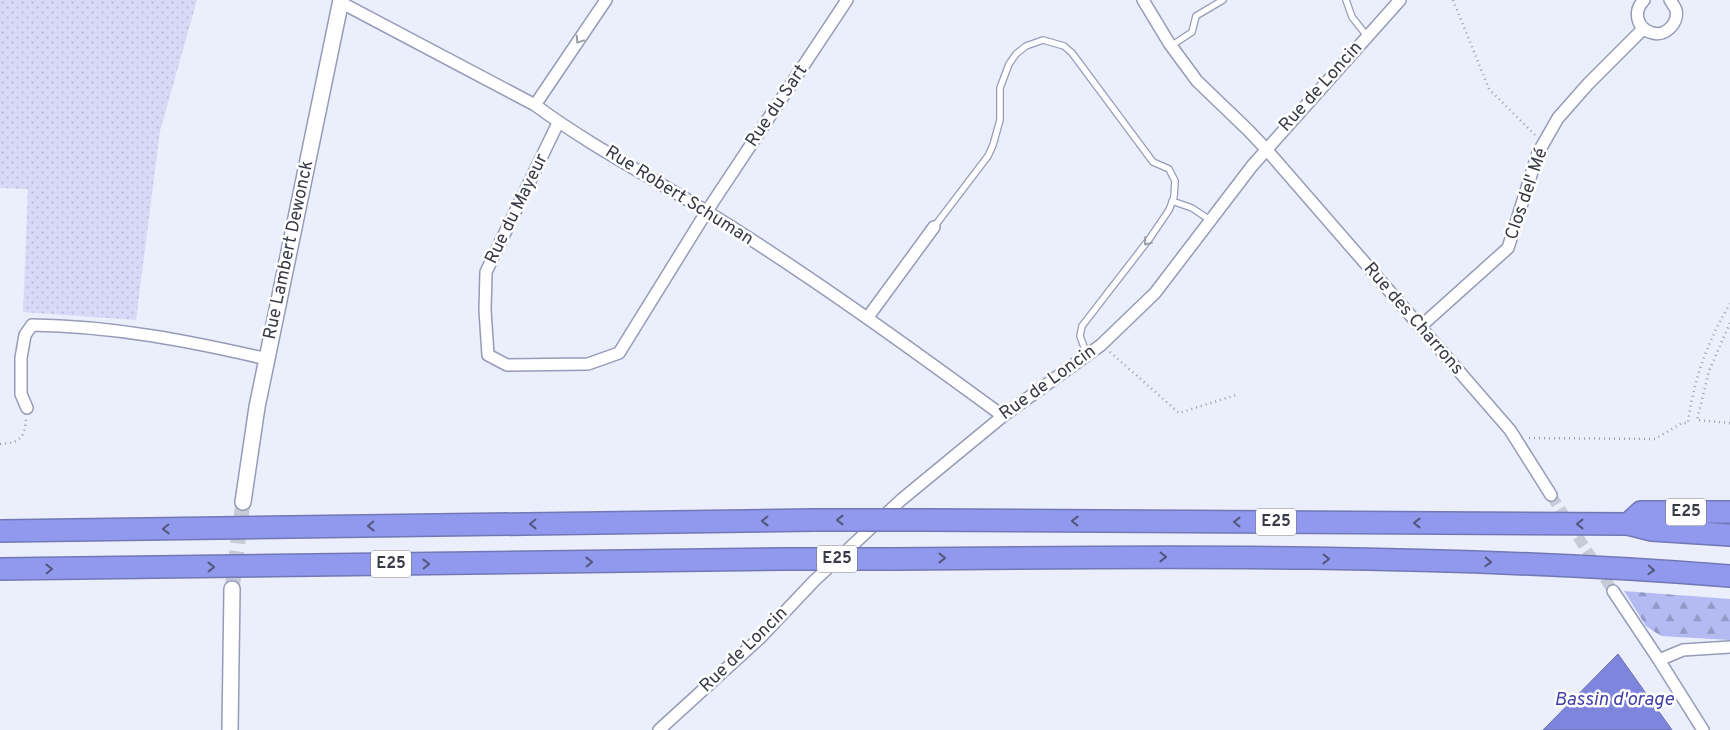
<svg xmlns="http://www.w3.org/2000/svg" width="1730" height="730" viewBox="0 0 1730 730" font-family="Overpass,sans-serif">
	<style>
		.grass { fill: url(#grass-dots) }
		.forest { fill: url(#forest-firs) }
		.water { fill: #7d86dc; stroke: #686faf }
		.lines { fill: none; stroke-linecap: round; stroke-linejoin: round }
		.minor-tunnel { stroke: #c7cad7; stroke-width: 11; stroke-dasharray: 11 5.5; stroke-linecap: butt }
		.tertiary-tunnel { stroke: #c7cad7; stroke-width: 15; stroke-dasharray: 15 8; stroke-linecap: butt }
		.service-casing { stroke: #969bb9; stroke-width: 8 }
		.minor-casing { stroke: #969bb9; stroke-width: 14 }
		.tertiary-casing { stroke: #969bb9; stroke-width: 18 }
		.motorway-casing { stroke: #7178b4; stroke-width: 24 }
		.path { stroke: #9b9daa; stroke-width: 2.5; stroke-dasharray: 1 4; stroke-linecap: butt }
		.service { stroke: #fff; stroke-width: 5.5 }
		.minor { stroke: #fff; stroke-width: 11 }
		.tertiary { stroke: #fff; stroke-width: 15 }
		.motorway { stroke: #9099ee; stroke-width: 21 }
		.motorway-bridge-casing { stroke: #7178b4; stroke-width: 24; stroke-linecap: butt }
		.motorway-bridge { stroke: #9099ee; stroke-width: 21 }
		.oneway { stroke: #9c9ca3 }
		.oneway2 { stroke: #525679 }
		.labels { text-anchor: middle; dominant-baseline: central; stroke-width: 5; stroke-linejoin: round; paint-order: stroke }
		.shield { fill: #fff; stroke: #74757e; stroke-width: 1 }
		.shield-label { font-size: 16px; font-weight: bold; fill: #383a47 }
		.street-label { font-size: 18px; fill: #383a47; stroke: #fff }
		.water-label { font-size: 19px; font-style: italic; fill: #4140a6; stroke: #fff }
	</style>
	<defs>
		<pattern id="grass-dots" width="8" height="8" patternUnits="userSpaceOnUse" patternTransform="scale(1.25)"><rect width="8" height="8" fill="#d6daf7"/><path d="M2 2h.1M6 6h.1" fill="none" stroke="#b8bcd5" stroke-width="1.8" stroke-linecap="round"/></pattern>
		<pattern id="forest-firs" width="22" height="20" patternUnits="userSpaceOnUse" patternTransform="scale(1.25)"><rect width="22" height="20" fill="#b3bbf2"/><path d="M5 1l3.5 6h-7zM16 11l3.5 6h-7z" fill="#9399c6"/></pattern>
	</defs>
	<rect width="100%" height="100%" fill="#ebeefb"/>
	<path class="grass" d="M 0,0 L 197,0 L 160,131 L 136,320 L 23,312 L 28,189 L 0,188 Z"/>
	<path class="forest" d="M 1624,591 L 1730,599 L 1730,640 L 1661,636 L 1646,626 Z"/>
	<path class="water" d="M 1618,654 L 1672,730 L 1543,730 Z"/>
	<g class="lines">
		<path class="minor-tunnel" d="M 1551,495 L 1613,591"/>
		<path class="tertiary-tunnel" d="M 232,589 L 243,502"/>
		<g class="service-casing">
			<path id="service" d="M 1346,0 L 1352,17 L 1367,36
				M 1171,46 L 1192,32 L 1196,16 L 1223,0
				M 1172,201 L 1192,208 L 1210,220
				M 934,227 L 988,156 L 993,145 L 1000,120 L 1000,88 L 1009,64 L 1016,54 L 1026,46 L 1043,40 L 1064,46 L 1072,53 L 1153,162 L 1169,169 L 1175,181 L 1174,197 L 1169,210 L 1150,238 L 1082,326 L 1080,336 L 1087,355"/>
		</g>
		<g class="minor-casing">
			<path id="minor" d="M 1143,0 L 1169,43 L 1197,81 L 1248,130 L 1266,149 L 1510,430 L 1551,495
				M 1644,0 C 1633,11 1636,29 1653,33 C 1665,37 1679,23 1676,10 C 1675,7 1672,3 1670,0
				M 340,2 L 535,105 C 589,145 649,176 706,211 C 808,274 906,345 1003,416
				M 535,105 L 606,0
				M 558,123 L 486,272 L 485,310 L 488,355 L 507,365 L 588,364 L 619,353 L 707,211 L 847,0
				M 868,317 L 934,227
				M 1420,327 L 1508,248 L 1538,153 L 1558,118 L 1588,84 L 1643,29
				M 27,408 L 21,394 L 21,358 L 25,335 L 32,325 C 112,326 190,341 267,359
				M 1613,591 L 1659,660 L 1703,730
				M 1659,660 L 1683,650 L 1730,647
				M 659,730 L 761,637 L 814,581 L 901,500 L 1003,416 L 1101,345 L 1155,293 L 1252,166 L 1400,0"/>
		</g>
		<g class="tertiary-casing">
			<path id="tertiary" d="M 243,502 L 257,407 L 341,0
				M 230,730 L 232,589"/>
		</g>
		<g class="motorway-casing">
			<path id="motorway" d="M 924,520 L 1628,524 L 1652,530 L 1730,535
				M 1628,524 L 1641,512 L 1730,512
				M 0,531 L 814,520
				M 893,559 C 1172,556 1452,554 1730,576
				M 0,569 L 782,559"/>
		</g>
		<path class="path" d="M 1453,0 L 1489,89 L 1535,135
			M 1730,323 L 1709,371 L 1697,420 L 1730,423
			M 1110,352 L 1179,413 L 1236,395
			M 1529,438 L 1655,439 L 1682,423 L 1688,423 C 1693,381 1708,340 1730,304
			M 0,444 C 20,443 25,438 26,418"/>
		<use href="#service" class="service"/>
		<use href="#minor" class="minor"/>
		<use href="#tertiary" class="tertiary"/>
		<use href="#motorway" class="motorway"/>
		<g class="motorway-bridge-casing">
			<path id="motorway-bridge" d="M 814,520 L 924,520
				M 782,559 L 893,559"/>
		</g>
		<use href="#motorway-bridge" class="motorway-bridge"/>
	</g>
	<defs><path id="oneway-chevron" d="M-2-3.5L2.5 0L-2 3.5" fill="none" stroke-width="1.6" stroke-linecap="round" stroke-linejoin="round" transform="scale(1.25)"/></defs>
	<g class="oneway">
		<use href="#oneway-chevron" transform="translate(579 40) rotate(124)"/>
		<use href="#oneway-chevron" transform="translate(1147 242) rotate(128)"/>
	</g>
	<g class="oneway2">
		<use href="#oneway-chevron" transform="translate(840 520) rotate(180)"/>
		<use href="#oneway-chevron" transform="translate(765 521) rotate(179)"/>
		<use href="#oneway-chevron" transform="translate(1075 521) rotate(-179)"/>
		<use href="#oneway-chevron" transform="translate(1237 522) rotate(-180)"/>
		<use href="#oneway-chevron" transform="translate(1417 523) rotate(-180)"/>
		<use href="#oneway-chevron" transform="translate(533 524) rotate(179)"/>
		<use href="#oneway-chevron" transform="translate(1580 524) rotate(-180)"/>
		<use href="#oneway-chevron" transform="translate(371 526) rotate(179)"/>
		<use href="#oneway-chevron" transform="translate(166 529) rotate(179)"/>
		<use href="#oneway-chevron" transform="translate(1163 557) rotate(1)"/>
		<use href="#oneway-chevron" transform="translate(942 558)"/>
		<use href="#oneway-chevron" transform="translate(1326 559) rotate(1)"/>
		<use href="#oneway-chevron" transform="translate(589 562) rotate(-1)"/>
		<use href="#oneway-chevron" transform="translate(1488 562) rotate(3)"/>
		<use href="#oneway-chevron" transform="translate(426 564) rotate(-1)"/>
		<use href="#oneway-chevron" transform="translate(211 567) rotate(-1)"/>
		<use href="#oneway-chevron" transform="translate(49 569) rotate(-1)"/>
		<use href="#oneway-chevron" transform="translate(1651 570) rotate(3)"/>
	</g>
	<g class="labels">
		<g class="shield">
			<rect x="1666" y="498.5" width="40" height="27" rx="4"/>
			<rect x="1256" y="508.5" width="40" height="27" rx="4"/>
			<rect x="817" y="545.5" width="40" height="27" rx="4"/>
			<rect x="371" y="550.5" width="40" height="27" rx="4"/>
		</g>
		<g class="shield-label">
			<text x="1686" y="512">E25</text>
			<text x="1276" y="522">E25</text>
			<text x="837" y="559">E25</text>
			<text x="391" y="564">E25</text>
		</g>
		<g class="street-label">
			<text transform="translate(1321 87) rotate(-48)">Rue de Loncin</text>
			<text transform="translate(777 106) rotate(-56)">Rue du Sart</text>
			<text transform="translate(1527 194) rotate(-71)">Clos del' Mé</text>
			<text transform="translate(679 196) rotate(32)">Rue Robert Schuman</text>
			<text transform="translate(517 209) rotate(-64)">Rue du Mayeur</text>
			<text transform="translate(289 250) rotate(-78)">Rue Lambert Dewonck</text>
			<text transform="translate(1413 319) rotate(49)">Rue des Charrons</text>
			<text transform="translate(1048 383) rotate(-36)">Rue de Loncin</text>
			<text transform="translate(744 650) rotate(-44)">Rue de Loncin</text>
		</g>
		<g class="water-label">
			<text x="1614" y="700">Bassin d'orage</text>
		</g>
	</g>
</svg>
